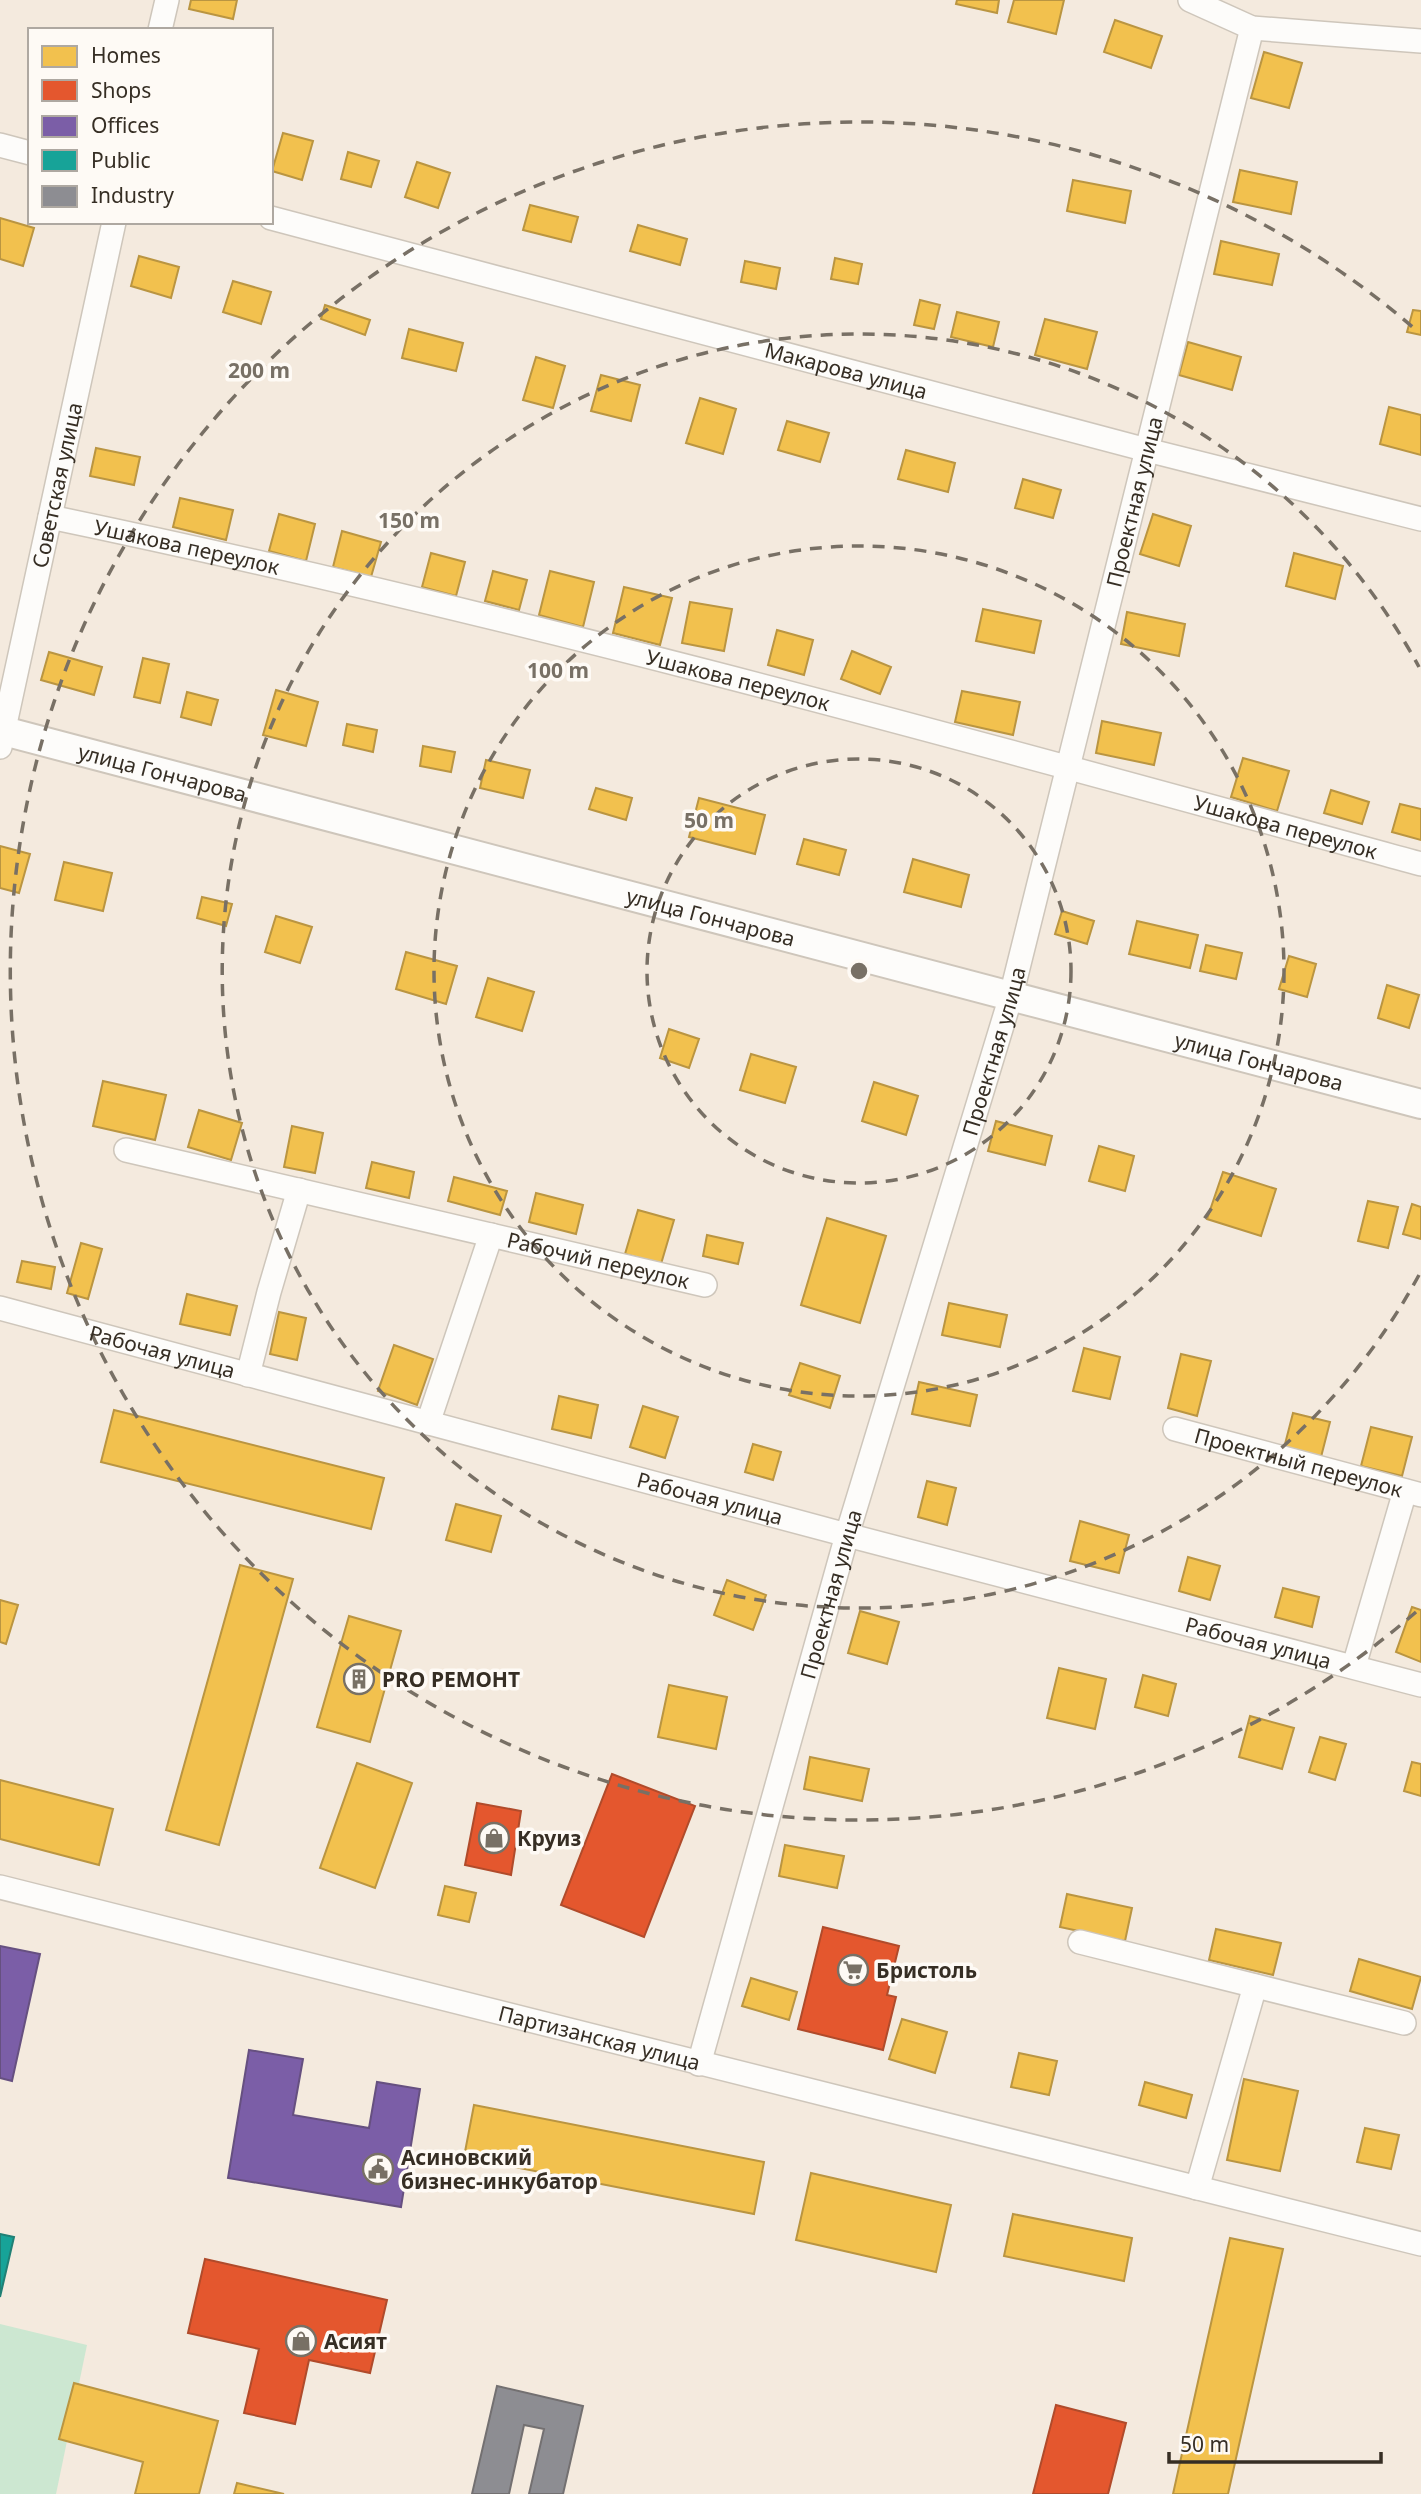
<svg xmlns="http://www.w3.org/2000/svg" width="1421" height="2494" viewBox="0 0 1421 2494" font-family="'Noto Sans',sans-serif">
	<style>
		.green { fill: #cce7d1 }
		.homes { fill: #f2c14e; stroke: #ba9541; stroke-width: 2 }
		.shops { fill: #e4572e; stroke: #b04b2b; stroke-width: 2 }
		.offices { fill: #7b5ea7; stroke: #665080; stroke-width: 2 }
		.public { fill: #17a398; stroke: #208075; stroke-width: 2 }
		.industry { fill: #8d8d92; stroke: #737071; stroke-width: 2 }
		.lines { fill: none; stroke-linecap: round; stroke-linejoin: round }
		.minor-casing { stroke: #cec6bb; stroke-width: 26 }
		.tertiary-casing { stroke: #cec6bb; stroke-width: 32 }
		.minor { stroke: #fdfcfa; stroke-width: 23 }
		.tertiary { stroke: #fdfcfa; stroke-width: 28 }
		.ring { fill: none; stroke: #787065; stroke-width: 3.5; stroke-dasharray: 12 9 }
		.labels { text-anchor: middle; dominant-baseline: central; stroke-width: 7; stroke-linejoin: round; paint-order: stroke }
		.street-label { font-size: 21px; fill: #362e24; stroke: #fefaf5 }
		.poi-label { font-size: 21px; font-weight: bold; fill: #362e24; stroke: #fefaf5; text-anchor: start }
		.centre { fill: #787065; stroke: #fefaf5; stroke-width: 3.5 }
		.ring-label { font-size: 21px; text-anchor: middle; font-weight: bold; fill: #787065; stroke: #fefaf5; stroke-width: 7; stroke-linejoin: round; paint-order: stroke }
	</style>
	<rect width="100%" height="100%" fill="#f4eade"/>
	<path class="green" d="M 0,2324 L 87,2345 L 56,2494 L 0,2494 Z"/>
	<path class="homes" d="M 191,0 L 237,0 L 233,19 L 189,9 Z
		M 957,0 L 999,0 L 997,13 L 956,4 Z
		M 1014,0 L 1064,0 L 1056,34 L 1008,22 Z
		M 1115,20 L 1162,36 L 1151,68 L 1104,52 Z
		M 1264,52 L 1302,63 L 1289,108 L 1251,98 Z
		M 283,133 L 313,141 L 302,180 L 272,171 Z
		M 348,152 L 379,161 L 371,187 L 341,179 Z
		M 417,162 L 450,173 L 438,208 L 405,197 Z
		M 1240,170 L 1297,182 L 1291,214 L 1233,202 Z
		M 1073,180 L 1131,191 L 1125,223 L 1067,211 Z
		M 530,205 L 578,217 L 571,242 L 523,230 Z
		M 0,218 L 34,228 L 23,266 L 0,259 Z
		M 638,225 L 687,239 L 680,265 L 630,251 Z
		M 1221,241 L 1279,254 L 1272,285 L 1214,274 Z
		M 139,256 L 179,267 L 171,298 L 131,286 Z
		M 835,258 L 862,264 L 858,284 L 831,279 Z
		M 745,261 L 780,268 L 776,289 L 741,282 Z
		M 233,281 L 271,292 L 261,324 L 223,312 Z
		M 920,300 L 940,305 L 934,329 L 914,325 Z
		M 325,305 L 370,320 L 365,335 L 321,319 Z
		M 1413,310 L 1421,311 L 1421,335 L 1407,332 Z
		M 957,312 L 999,322 L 993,347 L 951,337 Z
		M 1045,319 L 1097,332 L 1087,369 L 1035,355 Z
		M 409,329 L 463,343 L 456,371 L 402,358 Z
		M 1188,342 L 1241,357 L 1232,390 L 1179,375 Z
		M 536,357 L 565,366 L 553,408 L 523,400 Z
		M 601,375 L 640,385 L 631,421 L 591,411 Z
		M 700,398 L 736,409 L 723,454 L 686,443 Z
		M 1389,407 L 1421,415 L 1421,455 L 1380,444 Z
		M 787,421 L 829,433 L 820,462 L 778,450 Z
		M 96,448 L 140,457 L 134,485 L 90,476 Z
		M 906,450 L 955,463 L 948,492 L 898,479 Z
		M 1023,479 L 1061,490 L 1053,518 L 1015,508 Z
		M 180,498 L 233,510 L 226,540 L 173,527 Z
		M 279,514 L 315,524 L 306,561 L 269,551 Z
		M 1153,514 L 1191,526 L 1179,566 L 1140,554 Z
		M 342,531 L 381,542 L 371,577 L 333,567 Z
		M 431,553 L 465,562 L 456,596 L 422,587 Z
		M 1294,553 L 1343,566 L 1335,599 L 1286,586 Z
		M 493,571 L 527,580 L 519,610 L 485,601 Z
		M 550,571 L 594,582 L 583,627 L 539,615 Z
		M 624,587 L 672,598 L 660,645 L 613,633 Z
		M 690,602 L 732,609 L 724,651 L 682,643 Z
		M 983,609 L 1041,621 L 1034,653 L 976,641 Z
		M 1127,612 L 1185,624 L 1179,656 L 1121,644 Z
		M 777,630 L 813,640 L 804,675 L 768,665 Z
		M 852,651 L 891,667 L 880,694 L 841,679 Z
		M 49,652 L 102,667 L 94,695 L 41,680 Z
		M 143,658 L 169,664 L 160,703 L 134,697 Z
		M 276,690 L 318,702 L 306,746 L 263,735 Z
		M 962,691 L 1020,702 L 1013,735 L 955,722 Z
		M 187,692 L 218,700 L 211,725 L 181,717 Z
		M 1102,721 L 1161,733 L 1154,765 L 1096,753 Z
		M 347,724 L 377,730 L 373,752 L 343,745 Z
		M 423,746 L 455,752 L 451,772 L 420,766 Z
		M 1243,758 L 1289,771 L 1277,811 L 1231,797 Z
		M 486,760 L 530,770 L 523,798 L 480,788 Z
		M 596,788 L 632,798 L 626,820 L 589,809 Z
		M 1331,790 L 1369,802 L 1362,824 L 1324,813 Z
		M 699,798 L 765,815 L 755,854 L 689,837 Z
		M 1400,804 L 1421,809 L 1421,840 L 1392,832 Z
		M 804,839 L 846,850 L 839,875 L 797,864 Z
		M 0,846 L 30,854 L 19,893 L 0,888 Z
		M 913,859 L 969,875 L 961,907 L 904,892 Z
		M 64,862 L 112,873 L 103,911 L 55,900 Z
		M 202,897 L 232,904 L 226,926 L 197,918 Z
		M 1062,911 L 1094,921 L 1087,944 L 1055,934 Z
		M 276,916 L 312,927 L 300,963 L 265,952 Z
		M 1137,921 L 1198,935 L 1190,968 L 1129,954 Z
		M 1206,945 L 1242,953 L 1236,979 L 1200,971 Z
		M 406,952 L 457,966 L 446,1004 L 396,989 Z
		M 1289,956 L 1316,964 L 1307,997 L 1279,989 Z
		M 488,978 L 534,992 L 522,1031 L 476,1017 Z
		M 1387,985 L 1419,995 L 1409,1028 L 1378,1018 Z
		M 669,1029 L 699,1039 L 689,1068 L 660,1058 Z
		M 751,1054 L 796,1067 L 785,1103 L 740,1090 Z
		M 103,1081 L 166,1095 L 155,1140 L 93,1126 Z
		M 874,1082 L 918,1096 L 906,1135 L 862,1121 Z
		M 199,1110 L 242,1123 L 231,1160 L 188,1147 Z
		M 996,1121 L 1052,1136 L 1045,1165 L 988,1151 Z
		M 292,1126 L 323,1133 L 315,1173 L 284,1167 Z
		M 1099,1146 L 1134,1156 L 1125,1191 L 1089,1181 Z
		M 372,1162 L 414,1172 L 409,1198 L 366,1188 Z
		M 1223,1172 L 1276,1189 L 1261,1236 L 1207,1219 Z
		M 454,1177 L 507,1191 L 500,1215 L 448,1201 Z
		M 536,1193 L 583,1205 L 576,1234 L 529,1222 Z
		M 1368,1201 L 1398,1207 L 1388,1248 L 1358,1241 Z
		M 1412,1204 L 1421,1207 L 1421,1239 L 1403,1234 Z
		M 638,1210 L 674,1220 L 661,1264 L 625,1254 Z
		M 827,1218 L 886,1236 L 860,1323 L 801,1305 Z
		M 707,1235 L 743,1243 L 738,1264 L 703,1256 Z
		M 81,1243 L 102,1249 L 88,1299 L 67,1293 Z
		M 22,1261 L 55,1267 L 51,1289 L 17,1282 Z
		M 187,1294 L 237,1306 L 230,1335 L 180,1324 Z
		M 949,1303 L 1007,1315 L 1000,1347 L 942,1335 Z
		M 279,1312 L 306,1318 L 297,1360 L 270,1354 Z
		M 394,1345 L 433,1359 L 417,1405 L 378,1391 Z
		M 1084,1348 L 1120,1357 L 1110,1399 L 1073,1391 Z
		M 1181,1354 L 1211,1361 L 1197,1416 L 1168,1408 Z
		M 800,1363 L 840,1376 L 830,1408 L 789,1395 Z
		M 919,1382 L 977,1395 L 970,1426 L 912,1414 Z
		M 559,1396 L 598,1405 L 591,1438 L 552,1429 Z
		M 643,1406 L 678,1417 L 665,1458 L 630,1447 Z
		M 114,1410 L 384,1478 L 371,1529 L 101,1462 Z
		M 1293,1413 L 1330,1422 L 1321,1457 L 1284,1448 Z
		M 1371,1427 L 1412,1437 L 1402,1476 L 1361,1466 Z
		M 753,1444 L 781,1452 L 773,1480 L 745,1472 Z
		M 927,1481 L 956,1488 L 947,1525 L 918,1517 Z
		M 456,1504 L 501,1516 L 491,1552 L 446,1540 Z
		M 1080,1521 L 1129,1535 L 1119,1573 L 1070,1561 Z
		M 1188,1557 L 1220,1566 L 1210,1600 L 1179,1591 Z
		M 240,1565 L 293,1579 L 219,1845 L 166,1830 Z
		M 727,1580 L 766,1595 L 753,1630 L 714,1615 Z
		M 1283,1588 L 1319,1597 L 1312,1627 L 1275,1617 Z
		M 0,1600 L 18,1605 L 6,1644 L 0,1642 Z
		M 1412,1607 L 1421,1610 L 1421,1662 L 1396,1652 Z
		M 860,1611 L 899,1622 L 887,1664 L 848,1653 Z
		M 349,1616 L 401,1631 L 370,1742 L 317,1727 Z
		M 1059,1668 L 1106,1679 L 1095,1729 L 1047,1718 Z
		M 1143,1675 L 1176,1684 L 1168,1716 L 1135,1707 Z
		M 669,1685 L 727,1697 L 716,1749 L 658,1737 Z
		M 1250,1716 L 1294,1728 L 1282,1769 L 1239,1757 Z
		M 1320,1737 L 1346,1744 L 1335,1780 L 1309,1772 Z
		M 810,1757 L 869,1769 L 862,1801 L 804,1789 Z
		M 1412,1762 L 1421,1764 L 1421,1796 L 1404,1791 Z
		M 357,1763 L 412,1783 L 375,1888 L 320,1868 Z
		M 0,1780 L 113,1809 L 99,1865 L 0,1839 Z
		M 785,1845 L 844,1856 L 837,1888 L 779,1876 Z
		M 445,1886 L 476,1893 L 469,1922 L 438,1915 Z
		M 1067,1894 L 1132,1908 L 1125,1941 L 1060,1927 Z
		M 1216,1929 L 1281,1943 L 1273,1975 L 1209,1960 Z
		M 1359,1959 L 1421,1977 L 1412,2009 L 1350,1991 Z
		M 751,1978 L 797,1992 L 789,2020 L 742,2006 Z
		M 902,2019 L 947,2032 L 935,2073 L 889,2059 Z
		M 1019,2053 L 1057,2061 L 1049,2095 L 1011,2087 Z
		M 1244,2079 L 1298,2091 L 1280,2171 L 1227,2160 Z
		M 1145,2082 L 1192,2095 L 1186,2118 L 1139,2105 Z
		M 474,2105 L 764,2162 L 754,2214 L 464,2157 Z
		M 1365,2128 L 1399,2135 L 1391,2169 L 1357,2162 Z
		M 811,2173 L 951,2205 L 936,2272 L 796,2240 Z
		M 1013,2214 L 1132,2238 L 1124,2281 L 1004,2256 Z
		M 1230,2238 L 1283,2249 L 1228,2494 L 1173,2494 Z
		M 74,2383 L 218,2421 L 199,2494 L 135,2494 L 143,2462 L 59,2439 Z
		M 237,2483 L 284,2494 L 234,2494 Z"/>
	<path class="shops" d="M 612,1774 L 695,1806 L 644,1937 L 561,1905 Z
		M 477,1803 L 521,1811 L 511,1875 L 465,1865 Z
		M 823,1927 L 899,1946 L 887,1995 L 896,1997 L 883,2050 L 798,2029 Z
		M 205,2259 L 387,2300 L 370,2373 L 309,2360 L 295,2424 L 244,2413 L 259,2349 L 188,2333 Z
		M 1056,2405 L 1126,2423 L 1108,2494 L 1033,2494 Z"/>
	<path class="offices" d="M 0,1946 L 40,1954 L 12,2081 L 0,2078 Z
		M 249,2050 L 303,2059 L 293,2115 L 369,2128 L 377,2082 L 420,2089 L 401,2207 L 228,2178 Z"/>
	<path class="public" d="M 0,2234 L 14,2237 L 0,2297 Z"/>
	<path class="industry" d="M 497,2386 L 583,2406 L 563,2494 L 529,2494 L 544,2429 L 524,2425 L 509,2494 L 472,2494 Z"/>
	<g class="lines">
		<g class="minor-casing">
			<g id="minor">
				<path d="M 1190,0 L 1252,28 L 1421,41"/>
				<path d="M 160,30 L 167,0"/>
				<path d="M 0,145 L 30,153"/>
				<path id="s1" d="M 271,218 L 1147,450 L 1421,519"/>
				<path id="s2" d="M 50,517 C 512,613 966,739 1421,864"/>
				<path id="s3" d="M 0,747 L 114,222"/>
				<path id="s4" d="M 126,1150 L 705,1285"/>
				<path id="s5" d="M 0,1308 L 847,1535 L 1421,1685"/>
				<path d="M 248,1375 L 269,1292 L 299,1190"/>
				<path d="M 428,1423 L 491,1235"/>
				<path id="s6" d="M 1175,1429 L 1421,1495"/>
				<path d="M 1354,1666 L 1405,1491"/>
				<path id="s7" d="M 0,1887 L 1421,2244"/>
				<path d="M 1080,1942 L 1404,2023"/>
				<path id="s8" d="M 699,2064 L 847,1535 L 1011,996 L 1252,28"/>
				<path d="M 1197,2188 L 1255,1986"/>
			</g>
		</g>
		<g class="tertiary-casing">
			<g id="tertiary">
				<path id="s9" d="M 0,730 L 1421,1104"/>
			</g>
		</g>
		<use href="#minor" class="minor"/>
		<use href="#tertiary" class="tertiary"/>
	</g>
	<g class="ring">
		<circle cx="859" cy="971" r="212"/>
		<circle cx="859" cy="971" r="425"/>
		<path d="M1419 1275A637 637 0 1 1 1419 667"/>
		<path d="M1416 1612A849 849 0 1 1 1416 330"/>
	</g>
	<defs>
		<g id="building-ring" transform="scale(1.575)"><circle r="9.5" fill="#fefaf5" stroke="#787065" stroke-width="1.5"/><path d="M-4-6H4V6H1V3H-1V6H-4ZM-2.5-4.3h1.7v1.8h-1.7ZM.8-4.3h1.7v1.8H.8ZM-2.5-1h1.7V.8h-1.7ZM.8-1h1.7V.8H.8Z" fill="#787065"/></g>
		<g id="shop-ring" transform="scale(1.575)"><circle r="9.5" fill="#fefaf5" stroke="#787065" stroke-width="1.5"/><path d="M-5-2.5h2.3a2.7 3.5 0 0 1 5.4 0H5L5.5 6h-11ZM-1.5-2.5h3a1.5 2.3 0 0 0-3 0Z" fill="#787065"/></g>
		<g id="supermarket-ring" transform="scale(1.575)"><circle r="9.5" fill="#fefaf5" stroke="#787065" stroke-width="1.5"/><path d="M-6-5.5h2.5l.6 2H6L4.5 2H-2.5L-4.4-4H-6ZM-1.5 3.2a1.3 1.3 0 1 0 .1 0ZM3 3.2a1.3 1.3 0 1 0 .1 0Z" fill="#787065"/></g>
		<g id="civic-ring" transform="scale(1.575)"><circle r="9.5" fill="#fefaf5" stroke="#787065" stroke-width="1.5"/><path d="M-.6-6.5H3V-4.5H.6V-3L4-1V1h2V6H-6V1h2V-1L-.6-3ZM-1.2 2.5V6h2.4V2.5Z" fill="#787065"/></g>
	</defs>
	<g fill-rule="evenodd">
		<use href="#building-ring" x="359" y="1679"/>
		<use href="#shop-ring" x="494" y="1838"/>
		<use href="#supermarket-ring" x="853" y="1970"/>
		<use href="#civic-ring" x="378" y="2169"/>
		<use href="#shop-ring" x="301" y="2341"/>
	</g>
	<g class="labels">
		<g class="street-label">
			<text stroke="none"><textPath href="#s1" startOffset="595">Макарова улица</textPath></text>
			<text stroke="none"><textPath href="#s3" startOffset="268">Советская улица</textPath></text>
			<text stroke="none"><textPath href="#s8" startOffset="1622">Проектная улица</textPath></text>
			<text stroke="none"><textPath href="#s2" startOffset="140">Ушакова переулок</textPath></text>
			<text stroke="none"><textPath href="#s2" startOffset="707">Ушакова переулок</textPath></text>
			<text stroke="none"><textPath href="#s9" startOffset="168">улица Гончарова</textPath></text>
			<text stroke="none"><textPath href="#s2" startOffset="1274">Ушакова переулок</textPath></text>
			<text stroke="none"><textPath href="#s9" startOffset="735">улица Гончарова</textPath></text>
			<text stroke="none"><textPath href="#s8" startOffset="1055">Проектная улица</textPath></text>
			<text stroke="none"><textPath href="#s9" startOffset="1302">улица Гончарова</textPath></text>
			<text stroke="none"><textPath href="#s4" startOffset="485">Рабочий переулок</textPath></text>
			<text stroke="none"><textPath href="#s5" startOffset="168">Рабочая улица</textPath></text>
			<text stroke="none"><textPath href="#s6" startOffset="128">Проектный переулок</textPath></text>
			<text stroke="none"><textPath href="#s5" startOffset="735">Рабочая улица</textPath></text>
			<text stroke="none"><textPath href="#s8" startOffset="488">Проектная улица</textPath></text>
			<text stroke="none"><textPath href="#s5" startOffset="1302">Рабочая улица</textPath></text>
			<text stroke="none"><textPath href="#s7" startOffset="618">Партизанская улица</textPath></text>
		</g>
		<g class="poi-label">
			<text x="382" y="1679">PRO РЕМОНТ</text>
			<text x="517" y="1838">Круиз</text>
			<text x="876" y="1970">Бристоль</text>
			<text x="401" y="2157">Асиновский<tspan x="401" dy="24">бизнес-инкубатор</tspan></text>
			<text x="324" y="2341">Асият</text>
		</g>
	</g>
	<circle cx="859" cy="971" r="10" class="centre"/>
	<g class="ring-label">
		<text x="259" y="378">200 m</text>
		<text x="409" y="528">150 m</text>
		<text x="558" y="678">100 m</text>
		<text x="709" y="828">50 m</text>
	</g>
	<rect x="28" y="28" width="245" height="196" fill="#fefaf5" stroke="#aea8a1" stroke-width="2"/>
	<rect x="42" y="46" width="35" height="21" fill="#f2c14e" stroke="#aea8a1" stroke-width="2"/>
	<text x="91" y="63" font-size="21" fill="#362e24">Homes</text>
	<rect x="42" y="80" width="35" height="21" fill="#e4572e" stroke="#aea8a1" stroke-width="2"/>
	<text x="91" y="98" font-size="21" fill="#362e24">Shops</text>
	<rect x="42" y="116" width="35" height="21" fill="#7b5ea7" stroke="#aea8a1" stroke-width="2"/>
	<text x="91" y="133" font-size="21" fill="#362e24">Offices</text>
	<rect x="42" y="150" width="35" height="21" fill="#17a398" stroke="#aea8a1" stroke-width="2"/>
	<text x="91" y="168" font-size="21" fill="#362e24">Public</text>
	<rect x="42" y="186" width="35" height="21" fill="#8d8d92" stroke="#aea8a1" stroke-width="2"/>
	<text x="91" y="203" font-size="21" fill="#362e24">Industry</text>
	<path d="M1169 2452v10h212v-10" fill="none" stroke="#362e24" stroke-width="3.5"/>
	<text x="1180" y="2452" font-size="21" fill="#362e24" stroke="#fefaf5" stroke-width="5" paint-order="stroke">50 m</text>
</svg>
